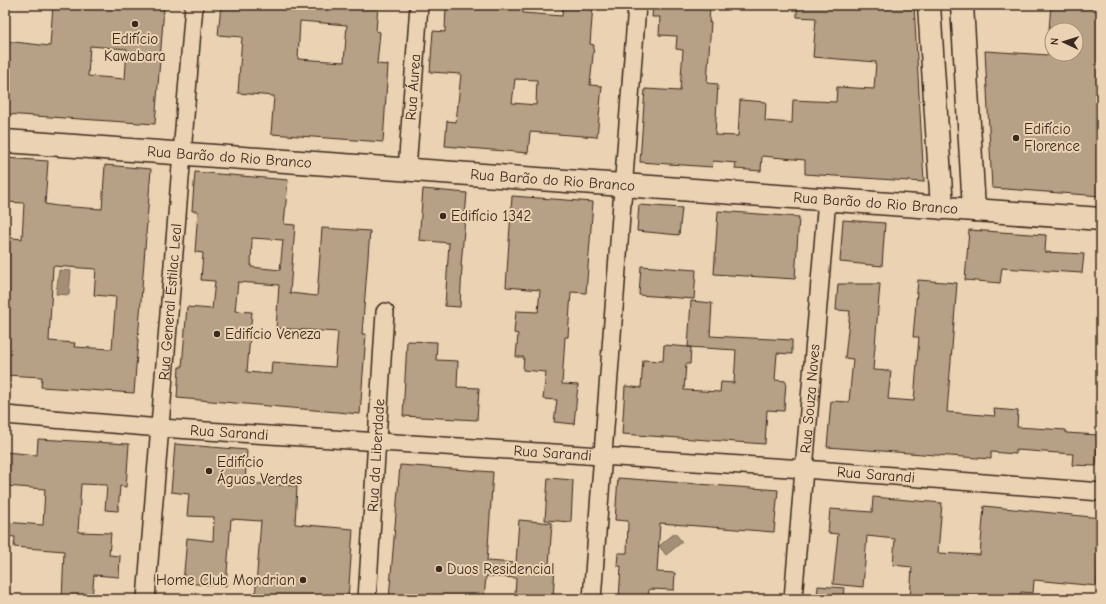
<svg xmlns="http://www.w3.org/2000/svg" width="1106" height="604" viewBox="0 0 1106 604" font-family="'Comic Neue',sans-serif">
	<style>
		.water { fill: #a38e76; stroke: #796653 }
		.building { fill: #b6a186; stroke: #3b2a1e; fill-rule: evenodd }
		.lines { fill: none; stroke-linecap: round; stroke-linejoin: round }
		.street-casing { stroke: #3b2a1e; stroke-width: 20 }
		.secondary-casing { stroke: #3b2a1e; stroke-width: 25 }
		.street { stroke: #ead2b2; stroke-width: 17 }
		.secondary { stroke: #ead2b2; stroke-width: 22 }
		.poi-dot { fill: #3b2a1e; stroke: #ead2b2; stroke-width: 1.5 }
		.labels { text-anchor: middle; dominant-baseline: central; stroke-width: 4; stroke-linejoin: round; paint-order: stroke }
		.poi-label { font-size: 15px; fill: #3b2a1e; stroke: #ead2b2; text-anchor: start }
		.street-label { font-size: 15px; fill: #3b2a1e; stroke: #ead2b2 }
	</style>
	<rect width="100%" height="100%" fill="#ead2b2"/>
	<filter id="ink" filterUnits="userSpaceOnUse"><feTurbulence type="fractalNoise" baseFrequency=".025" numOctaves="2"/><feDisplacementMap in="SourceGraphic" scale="8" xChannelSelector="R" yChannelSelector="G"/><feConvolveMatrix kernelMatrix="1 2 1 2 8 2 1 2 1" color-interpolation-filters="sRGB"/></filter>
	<g filter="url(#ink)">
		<path class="water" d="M 59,270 L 71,271 L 69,295 L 56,294 Z
			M 675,533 L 682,542 L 666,555 L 659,546 Z"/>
		<path class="building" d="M 53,5 L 126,5 L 164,8 L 155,124 L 5,114 L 5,41 L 50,46 ZM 90,46 L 127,49 L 125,79 L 88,76 Z
			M 221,5 L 310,5 L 347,8 L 347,5 L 378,5 L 376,31 L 380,32 L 377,64 L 388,65 L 383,142 L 271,134 L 274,96 L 238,93 L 242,37 L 218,35 ZM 300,21 L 347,25 L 344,62 L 298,59 Z
			M 446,5 L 523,5 L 523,13 L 562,16 L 563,5 L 593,5 L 590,44 L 594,45 L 590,85 L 602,86 L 597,137 L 530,132 L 528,153 L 445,146 L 447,121 L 456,122 L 461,74 L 430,72 L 433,31 L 445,32 ZM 515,79 L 537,80 L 536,105 L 512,103 Z
			M 653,5 L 710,5 L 709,23 L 711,22 L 707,83 L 718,84 L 715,135 L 738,136 L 740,100 L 766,102 L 765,121 L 792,123 L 793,100 L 836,102 L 837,87 L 874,89 L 876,62 L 813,57 L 816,18 L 797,17 L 797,5 L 914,5 L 924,182 L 805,174 L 805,160 L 762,156 L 761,171 L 735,169 L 736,163 L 713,161 L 712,167 L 640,162 L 645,89 L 680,91 L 683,50 L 676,49 L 677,36 L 659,35 L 660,17 L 652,17 Z
			M 1051,5 L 1101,5 L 1101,196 L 992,188 L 985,51 L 1048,55 L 1076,54 L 1076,30 L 1049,30 Z
			M 5,158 L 48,161 L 45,204 L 57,206 L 102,209 L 105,165 L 151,169 L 134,393 L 41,387 L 42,377 L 5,375 L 5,237 L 22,239 L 24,203 L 5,202 ZM 53,266 L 96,269 L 94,295 L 116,297 L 112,349 L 74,347 L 75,343 L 49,341 Z
			M 195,172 L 288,180 L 284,224 L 295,225 L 290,293 L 317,296 L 322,228 L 370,231 L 362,334 L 366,334 L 360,414 L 177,398 L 179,367 L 182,367 L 187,307 L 212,309 L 215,281 L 201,280 L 203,253 L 195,252 L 198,211 L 192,211 ZM 252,238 L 283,240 L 280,270 L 251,267 ZM 238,282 L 279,285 L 276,328 L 338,332 L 335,367 L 272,362 L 271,374 L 247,372 L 252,312 L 235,311 Z
			M 423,189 L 467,193 L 461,266 L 462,266 L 460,307 L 445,306 L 449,243 L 419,240 Z
			M 512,196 L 593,202 L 586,293 L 571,292 L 568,337 L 565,337 L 562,384 L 578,385 L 574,424 L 554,422 L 557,400 L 543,399 L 546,372 L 523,370 L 524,357 L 516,357 L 518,334 L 514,333 L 516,311 L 538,312 L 540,290 L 506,287 Z
			M 639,205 L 682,208 L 679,235 L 637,231 Z
			M 718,211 L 799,217 L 795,279 L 714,274 Z
			M 843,220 L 885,223 L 882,266 L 840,262 Z
			M 969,230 L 1046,235 L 1045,252 L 1084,254 L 1082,273 L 1002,268 L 1000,283 L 965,280 Z
			M 641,266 L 696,270 L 694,299 L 639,295 Z
			M 918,280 L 957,283 L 947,412 L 995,416 L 994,409 L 1018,411 L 1017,427 L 1066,430 L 1066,433 L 1098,435 L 1096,466 L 1072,465 L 1073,454 L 1016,450 L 1016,454 L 991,452 L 991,459 L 827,447 L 831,401 L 849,402 L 853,359 L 845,358 L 850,311 L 836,310 L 838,284 L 880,284 L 873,370 L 891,371 L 888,399 L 914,401 L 919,337 L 913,337 Z
			M 691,301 L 712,303 L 710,336 L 792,340 L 792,354 L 777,353 L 775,380 L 786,381 L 784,411 L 767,410 L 765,444 L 622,434 L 625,386 L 641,388 L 643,360 L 663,361 L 664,345 L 688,347 ZM 688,347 L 736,350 L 734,383 L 721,382 L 720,392 L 684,390 L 686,364 L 690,364 L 691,347 Z
			M 407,341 L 437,342 L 436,360 L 458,361 L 457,387 L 479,388 L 477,420 L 403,416 Z
			M 38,439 L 129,444 L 126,487 L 120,486 L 118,511 L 105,510 L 107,485 L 81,484 L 78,532 L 111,533 L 109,555 L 120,556 L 119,577 L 94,575 L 92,599 L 62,599 L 64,551 L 14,547 L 15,537 L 5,536 L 5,522 L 43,525 L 45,489 L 5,486 L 5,452 L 37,455 Z
			M 175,444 L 247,450 L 245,483 L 297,486 L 295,524 L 353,529 L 348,599 L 255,599 L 261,521 L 231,519 L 226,586 L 183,583 L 187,538 L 213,541 L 214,517 L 187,516 L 189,494 L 171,492 Z
			M 400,465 L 493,472 L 487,561 L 516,563 L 519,520 L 552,523 L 549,565 L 555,565 L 553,599 L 515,596 L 516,578 L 486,576 L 484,599 L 389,599 Z
			M 548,478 L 573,480 L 571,522 L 545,520 Z
			M 618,478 L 778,490 L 774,532 L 660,523 L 657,572 L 675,573 L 674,590 L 649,589 L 648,599 L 619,599 L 621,566 L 617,566 L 618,553 L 627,553 L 628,521 L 615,520 Z
			M 873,497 L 942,503 L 938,553 L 980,555 L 984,506 L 1101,518 L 1097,586 L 1034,580 L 1033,593 L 1021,592 L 1020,599 L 910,599 L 912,567 L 893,565 L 895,539 L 867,536 L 863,587 L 833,584 L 838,534 L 828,533 L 830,509 L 872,512 Z
			M 818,586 L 844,588 L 843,599 L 817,599 Z"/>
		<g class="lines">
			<g class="street-casing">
				<g id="street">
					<path id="s1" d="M 407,170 L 419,5"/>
					<path id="s2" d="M 5,415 L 160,428 L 804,469 L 1101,492"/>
					<path id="s3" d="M 146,599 L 194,5"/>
					<path id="s4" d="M 367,599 L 385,312"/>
					<path d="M 592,599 L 637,5"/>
					<path id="s5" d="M 793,599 L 827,199"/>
				</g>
			</g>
			<g class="secondary-casing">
				<g id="secondary">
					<path d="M 929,5 L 942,208"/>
					<path d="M 962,5 L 974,210"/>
					<path id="s6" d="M 5,141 L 1101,219"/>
				</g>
			</g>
			<use href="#street" class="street"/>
			<use href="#secondary" class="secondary"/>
		</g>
	</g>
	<g class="poi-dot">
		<circle cx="135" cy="24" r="4"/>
		<circle cx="1016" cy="138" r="4"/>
		<circle cx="443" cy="216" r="4"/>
		<circle cx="217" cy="334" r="4"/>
		<circle cx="209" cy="471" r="4"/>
		<circle cx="439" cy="569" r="4"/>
		<circle cx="303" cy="580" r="4"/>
	</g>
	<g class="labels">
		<g class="poi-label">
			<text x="135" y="39" text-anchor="middle">Edifício<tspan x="135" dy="17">Kawabara</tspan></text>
			<text x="1024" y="129">Edifício<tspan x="1024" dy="17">Florence</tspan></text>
			<text x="451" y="216">Edifício 1342</text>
			<text x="225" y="334">Edifício Veneza</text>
			<text x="217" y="462">Edifício<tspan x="217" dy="17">Águas Verdes</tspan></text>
			<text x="447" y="569">Duos Residencial</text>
			<text x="295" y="580" text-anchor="end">Home Club Mondrian</text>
		</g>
		<g class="street-label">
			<text stroke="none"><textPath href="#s1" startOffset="83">Rua Áurea</textPath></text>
			<text stroke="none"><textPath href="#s6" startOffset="225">Rua Barão do Rio Branco</textPath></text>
			<text stroke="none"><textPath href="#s6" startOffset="549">Rua Barão do Rio Branco</textPath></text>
			<text stroke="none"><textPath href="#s6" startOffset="873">Rua Barão do Rio Branco</textPath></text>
			<text stroke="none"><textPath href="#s3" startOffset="298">Rua General Estilac Leal</textPath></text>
			<text stroke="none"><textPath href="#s5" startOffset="201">Rua Souza Naves</textPath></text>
			<text stroke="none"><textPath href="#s2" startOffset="225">Rua Sarandi</textPath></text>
			<text stroke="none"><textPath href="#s2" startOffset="549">Rua Sarandi</textPath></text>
			<text stroke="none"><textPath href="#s4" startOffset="144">Rua da Liberdade</textPath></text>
			<text stroke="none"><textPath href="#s2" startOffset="873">Rua Sarandi</textPath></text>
		</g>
	</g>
	<rect width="1106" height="604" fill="none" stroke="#ead2b2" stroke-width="20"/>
	<rect x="10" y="10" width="1086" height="584" fill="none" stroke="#3b2a1e" stroke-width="1.5" filter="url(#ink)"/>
	<g transform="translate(1064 42) rotate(274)"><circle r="19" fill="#ead2b2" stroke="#a48f77"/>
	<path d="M0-3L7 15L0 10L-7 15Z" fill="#3b2a1e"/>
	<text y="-6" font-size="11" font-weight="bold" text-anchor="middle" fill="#3b2a1e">N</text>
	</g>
</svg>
